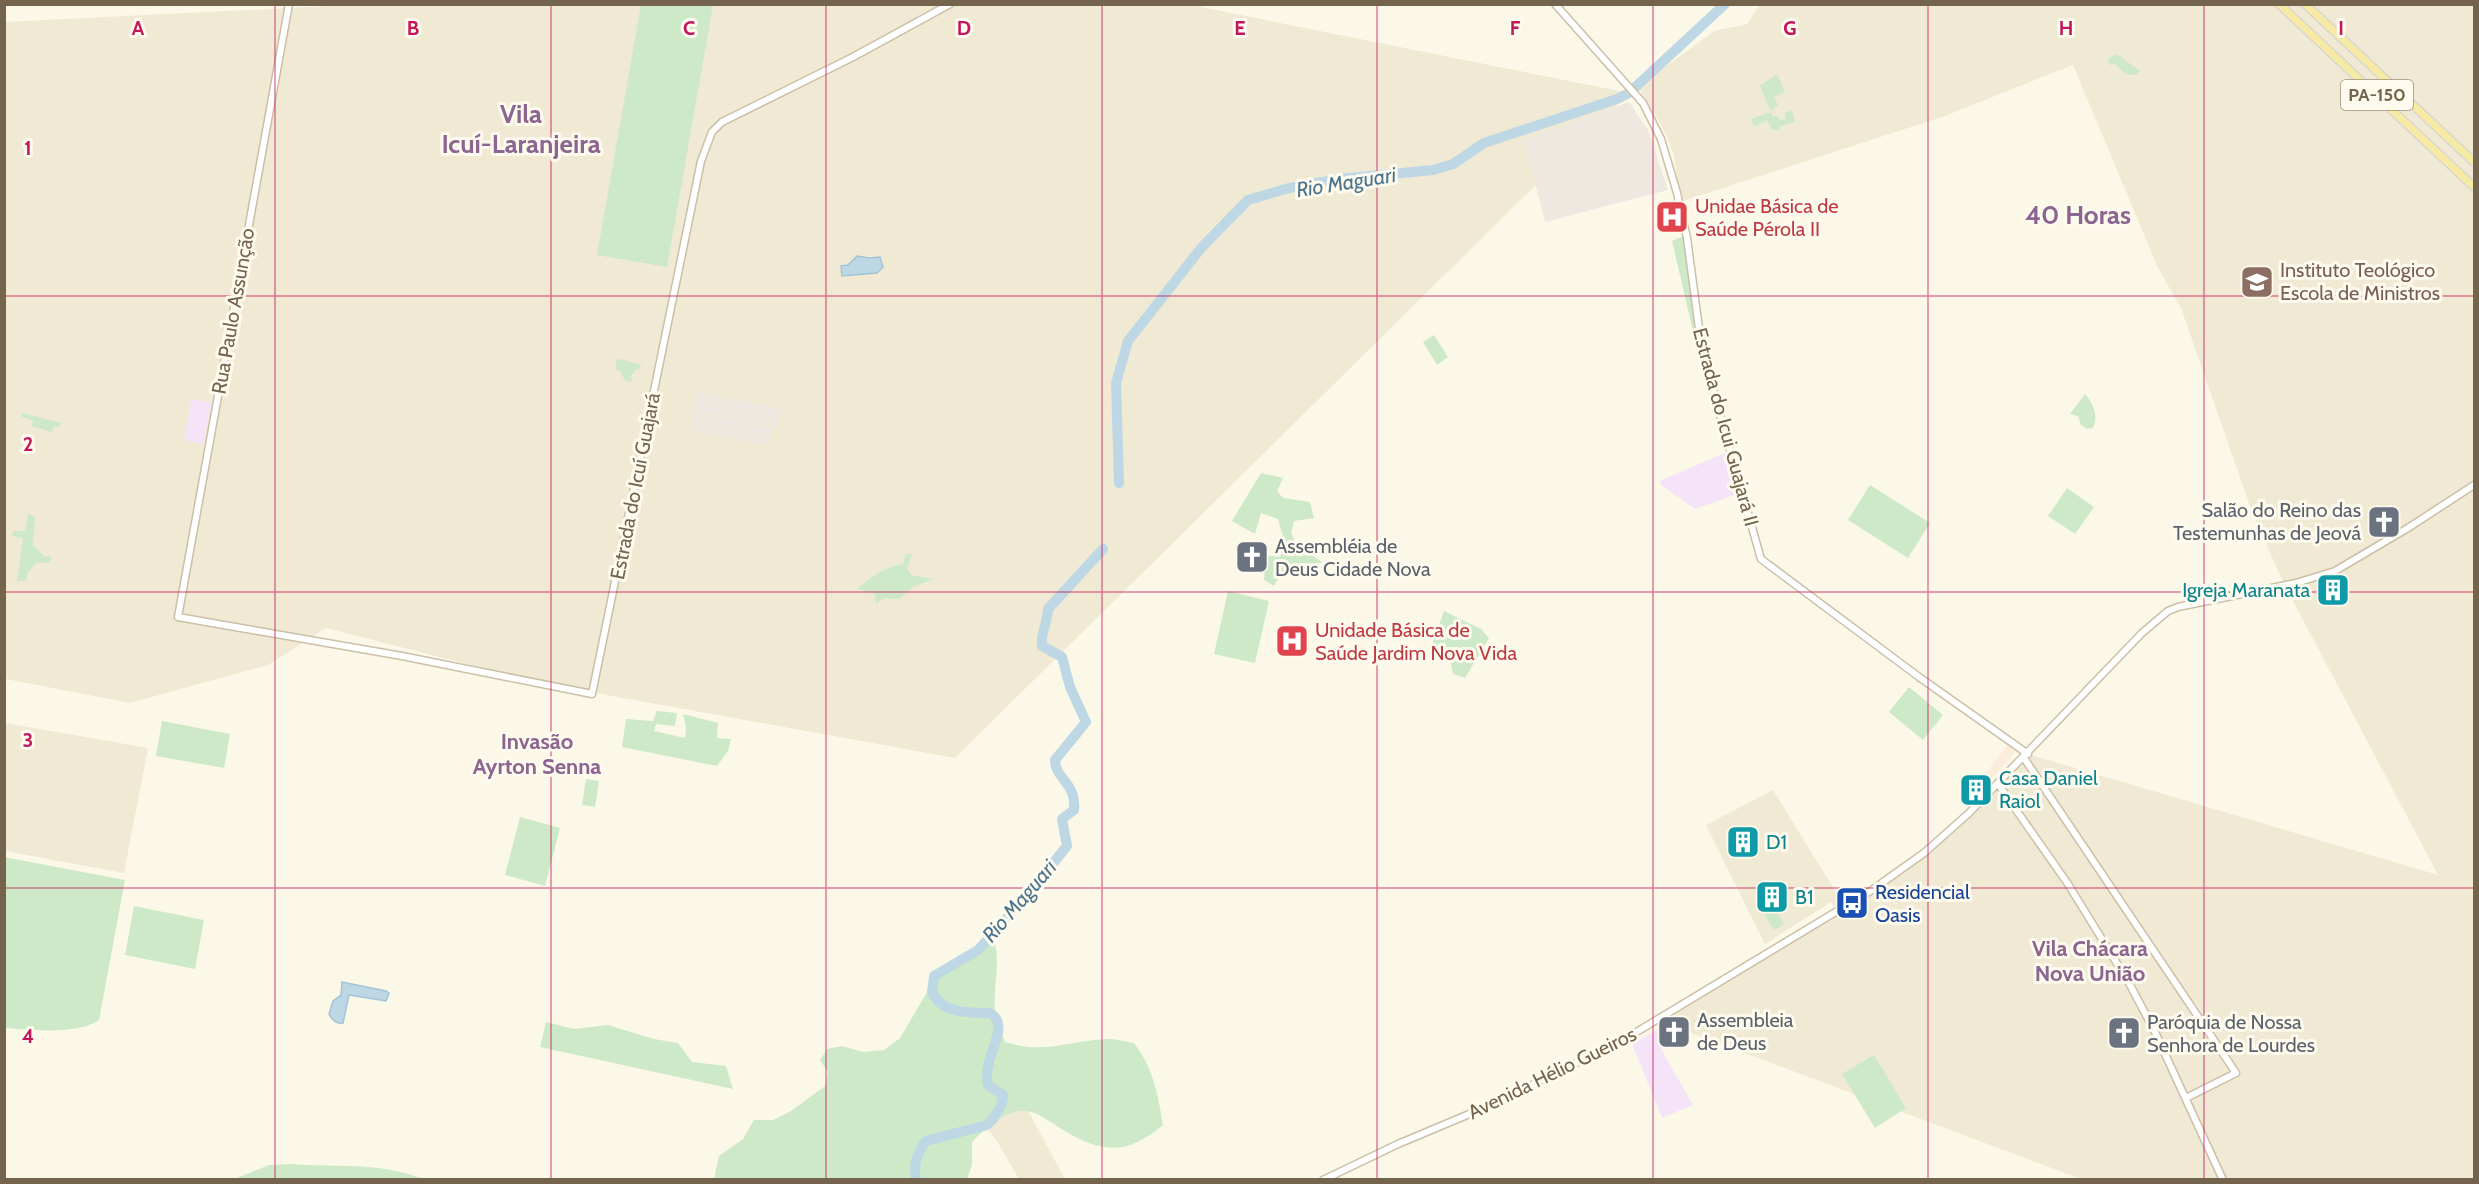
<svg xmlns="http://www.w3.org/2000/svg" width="2479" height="1184" viewBox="0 0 2479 1184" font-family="Cabin,sans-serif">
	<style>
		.residential { fill: #f0e9d4 }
		.commercial { fill: #fbecdc }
		.industrial { fill: #ede9e1 }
		.education { fill: #f5e4f8 }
		.green { fill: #cde9c7 }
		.water { fill: #bdd7e5; stroke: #a3c4d6; stroke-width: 1.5 }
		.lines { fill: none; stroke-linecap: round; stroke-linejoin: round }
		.river { stroke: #bdd7e5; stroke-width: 10 }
		.secondary-casing { stroke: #ccbfa7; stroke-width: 9 }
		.primary-casing { stroke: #dbd7d1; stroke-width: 10 }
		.secondary { stroke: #fff; stroke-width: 6 }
		.primary { stroke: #f7eaa3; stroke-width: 7 }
		.grid { fill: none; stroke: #c2185b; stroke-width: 1.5; stroke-opacity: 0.55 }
		.labels { text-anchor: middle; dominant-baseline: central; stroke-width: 6; stroke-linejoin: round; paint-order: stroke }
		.shield { fill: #fefbee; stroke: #9e917d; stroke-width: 1.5 }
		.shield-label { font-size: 18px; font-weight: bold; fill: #75644d }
		.health-label { font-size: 20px; fill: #be3a42; stroke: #fefbee; text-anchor: start }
		.education-label { font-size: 20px; fill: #785e54; stroke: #fefbee; text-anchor: start }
		.street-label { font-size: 20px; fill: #75644d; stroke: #fefbee }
		.worship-label { font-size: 20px; fill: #5b616d; stroke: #fefbee; text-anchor: start }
		.culture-label { font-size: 20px; fill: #0d838f; stroke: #fefbee; text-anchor: start }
		.transit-label { font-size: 20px; fill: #164399; stroke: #fefbee; text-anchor: start }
		.water-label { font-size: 21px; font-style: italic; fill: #4a748e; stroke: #fefbee }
		.quarter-label { font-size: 22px; font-weight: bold; fill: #8c6591; stroke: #fefbee }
		.district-label { font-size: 26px; font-weight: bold; fill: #8c6591; stroke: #fefbee }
		.grid-label { font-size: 20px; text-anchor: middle; font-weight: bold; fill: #c2185b; stroke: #fefbee; stroke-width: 6; stroke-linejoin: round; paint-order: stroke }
	</style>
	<rect width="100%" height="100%" fill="#fcf8e8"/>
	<path class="residential" d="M 369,4 L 1186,4 L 1629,93 L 955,758 L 590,692 L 514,676 L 326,628 L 268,665 L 130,703 L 6,679 L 5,683 L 5,22 Z
		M 1760,5 L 2474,5 L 2474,1179 L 2081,1179 L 1683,1030 L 1672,1012 L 1837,912 L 1831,902 L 1765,944 L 1706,825 L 1773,790 L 1839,897 L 1841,897 L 1847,906 L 1924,853 L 2028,754 L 2438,875 L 2283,582 L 2252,512 L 2181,308 L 2158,268 L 2073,65 L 1945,116 L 1680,202 L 1674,154 L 1663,128 L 1638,87 L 1714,31 L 1747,24 Z
		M 6,723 L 148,748 L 124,873 L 5,851 Z
		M 1013,1084 L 1033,1120 L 1065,1179 L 1019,1179 L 998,1143 L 989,1131 L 1003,1109 Z"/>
	<path class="commercial" d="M 2008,745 L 2016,751 L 1986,785 L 1980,780 Z"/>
	<path class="industrial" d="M 1629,102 L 1648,130 L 1668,190 L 1545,222 L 1524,140 Z
		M 697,392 L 782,409 L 778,427 L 693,410 Z
		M 693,411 L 772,428 L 770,443 L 764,442 L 763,445 L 690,430 Z"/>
	<path class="education" d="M 191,399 L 212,403 L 203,444 L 184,440 Z
		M 1725,453 L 1737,494 L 1695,509 L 1661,485 L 1659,481 Z
		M 1663,1026 L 1670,1040 L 1660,1047 L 1693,1105 L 1662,1118 L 1632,1044 Z"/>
	<path class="green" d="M 641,5 L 713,5 L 667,267 L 597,255 Z
		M 2117,54 L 2140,71 L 2136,75 L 2126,74 L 2115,64 L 2109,65 L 2108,59 Z
		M 1777,74 L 1785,92 L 1774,97 L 1778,105 L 1771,111 L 1760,86 Z
		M 1792,110 L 1795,122 L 1781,126 L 1778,131 L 1772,129 L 1767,120 L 1754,127 L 1751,119 L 1771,112 L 1773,117 L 1778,116 L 1780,120 L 1786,119 L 1785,113 Z
		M 1683,236 L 1699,340 L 1696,344 L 1672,241 Z
		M 1434,335 L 1448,357 L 1437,365 L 1423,342 Z
		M 620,359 L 641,365 L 640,369 L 637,369 L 631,376 L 632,382 L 625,381 L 620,371 L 615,369 L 617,360 Z
		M 2085,394 C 2093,403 2099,417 2093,428 L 2087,429 L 2081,425 L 2078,416 L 2070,414 Z
		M 22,413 L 61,423 L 59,427 L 54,426 L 52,432 L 31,426 L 34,421 L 22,417 Z
		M 1261,473 L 1283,478 L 1277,491 L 1283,498 L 1310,502 L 1314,518 L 1294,521 L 1291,533 L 1295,541 L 1306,545 L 1310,554 L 1322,562 L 1296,575 L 1279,577 L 1274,586 L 1264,580 L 1265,567 L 1260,561 L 1265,555 L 1280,557 L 1285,544 L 1278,519 L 1261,513 L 1255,534 L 1232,521 Z
		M 1870,485 L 1930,523 L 1908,558 L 1848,520 Z
		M 2067,488 L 2094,507 L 2075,534 L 2048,516 Z
		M 28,514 L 35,516 L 33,545 L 44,556 L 52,557 L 49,563 L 36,563 L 28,572 L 26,581 L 17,581 L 23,538 L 12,536 L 13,531 L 25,531 Z
		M 906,554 L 912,554 L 907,568 L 911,575 L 933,579 L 913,587 L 899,599 L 884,598 L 876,604 L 875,594 L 857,589 C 872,576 883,568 903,564 Z
		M 1228,591 L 1269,601 L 1255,663 L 1214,654 Z
		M 1444,611 L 1481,629 L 1489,638 L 1465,678 L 1453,674 L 1449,655 L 1431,648 Z
		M 1909,687 L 1943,715 L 1923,740 L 1889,712 Z
		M 657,711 L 677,713 L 675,726 L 656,724 L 654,731 L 685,738 L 686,727 L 683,714 L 718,723 L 717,738 L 731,739 L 728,751 L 717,766 L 622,747 L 626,719 L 653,721 Z
		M 162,721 L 230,734 L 224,768 L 156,756 Z
		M 586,779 L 599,781 L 595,807 L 582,805 Z
		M 520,817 L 560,828 L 545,886 L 505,875 Z
		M 4,857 L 125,880 L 99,1020 C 78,1035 31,1030 5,1028 Z
		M 134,906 L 204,920 L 195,969 L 125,955 Z
		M 1775,908 L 1784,924 L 1774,930 L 1764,914 Z
		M 986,938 L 994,940 C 1002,967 990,993 997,1020 C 998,1027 1003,1035 1005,1042 C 1047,1055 1069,1040 1110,1039 C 1117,1039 1126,1042 1134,1043 C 1153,1068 1158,1094 1163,1125 C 1127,1155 1103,1154 1063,1130 C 1052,1123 1040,1113 1026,1111 C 1005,1109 985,1129 972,1142 L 972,1165 L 967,1179 L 714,1179 L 719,1156 L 743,1139 L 754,1120 L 773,1120 L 791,1111 L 825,1086 L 828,1072 L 820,1060 L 827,1049 L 842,1046 L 863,1052 L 884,1050 L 900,1038 L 936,977 Z
		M 546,1022 L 574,1029 L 608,1025 L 654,1039 L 678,1043 L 692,1062 L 726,1066 L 733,1089 L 540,1047 Z
		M 1874,1055 L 1906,1108 L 1875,1128 L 1842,1074 Z
		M 291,1164 C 340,1168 374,1161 424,1179 L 234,1179 L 269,1165 Z"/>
	<path class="water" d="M 857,256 L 869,258 L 880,257 L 883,267 L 877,273 L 842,276 L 841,266 L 848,265 Z
		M 342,982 L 386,991 L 389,993 L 386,1001 L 349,995 L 343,1023 C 336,1024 332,1020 329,1014 L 333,1001 L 341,995 Z"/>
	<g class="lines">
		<path class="river" d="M 1119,483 L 1116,383 L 1128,341 L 1202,247 L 1248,200 L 1289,188 L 1339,179 L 1433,170 L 1453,164 L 1484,143 L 1617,99 L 1629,93 L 1725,4
			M 916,1180 C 913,1164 917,1154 926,1141 L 987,1125 C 995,1118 1003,1106 1003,1095 L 988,1085 C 981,1057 1013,1027 990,1013 C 968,1012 943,1015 932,992 L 934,976 L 978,950 L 1025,898 L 1067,846 L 1062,819 L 1074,810 C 1077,783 1055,779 1055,760 L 1086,722 L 1070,687 L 1062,657 L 1042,646 C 1040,635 1048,622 1048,609 L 1103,549"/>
		<g class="secondary-casing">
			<path id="secondary" d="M 289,4 L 178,617 L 402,656 L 592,694 L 701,161 L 712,132 L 722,122 L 853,57 L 950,4
				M 1555,4 L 1643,103 L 1661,139 L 1677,193 L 1687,238 L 1702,351 L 1761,559 L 1919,677 L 2028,754
				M 2024,758 L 2236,1073 L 2186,1098
				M 1998,784 L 2068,884 L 2129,983 L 2154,1030 L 2223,1180
				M 1323,1180 L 1398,1144 L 1498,1102 L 1630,1036 L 1872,890 L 1924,853 L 1969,813 L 2142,633 L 2168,611 L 2178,607 L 2296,583 L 2335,571 L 2408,528 L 2474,485"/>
		</g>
		<g class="primary-casing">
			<path id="primary" d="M 2279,4 L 2474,187
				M 2305,4 L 2474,162
				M 2372,91 L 2383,78"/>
		</g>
		<use href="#secondary" class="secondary"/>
		<use href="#primary" class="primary"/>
	</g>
	<path class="grid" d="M 275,4 L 275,1180M 551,4 L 551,1180M 826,4 L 826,1180M 1102,4 L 1102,1180M 1377,4 L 1377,1180M 1653,4 L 1653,1180M 1928,4 L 1928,1180M 2204,4 L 2204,1180M 4,296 L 2474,296M 4,592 L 2474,592M 4,888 L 2474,888"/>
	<defs>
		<g id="hospital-square" transform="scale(1.725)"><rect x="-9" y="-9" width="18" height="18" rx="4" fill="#e0444e" stroke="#fefbee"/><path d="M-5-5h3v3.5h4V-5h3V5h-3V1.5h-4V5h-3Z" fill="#fff"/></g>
		<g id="school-square" transform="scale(1.725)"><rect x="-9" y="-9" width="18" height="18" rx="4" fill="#8d6e63" stroke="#fefbee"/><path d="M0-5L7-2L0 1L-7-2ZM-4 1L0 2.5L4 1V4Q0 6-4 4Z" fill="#fff"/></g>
		<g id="church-square" transform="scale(1.725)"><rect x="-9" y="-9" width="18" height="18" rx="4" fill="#6b7280" stroke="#fefbee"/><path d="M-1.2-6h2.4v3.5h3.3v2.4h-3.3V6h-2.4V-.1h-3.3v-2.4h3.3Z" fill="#fff"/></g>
		<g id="building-square" transform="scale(1.725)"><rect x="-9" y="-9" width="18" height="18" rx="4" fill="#0f9aa8" stroke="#fefbee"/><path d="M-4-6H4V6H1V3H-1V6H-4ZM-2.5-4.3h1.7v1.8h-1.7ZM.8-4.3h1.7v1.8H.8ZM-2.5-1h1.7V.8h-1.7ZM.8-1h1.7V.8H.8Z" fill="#fff"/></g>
		<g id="bus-square" transform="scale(1.725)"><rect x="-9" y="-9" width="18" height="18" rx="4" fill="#1a4fb4" stroke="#fefbee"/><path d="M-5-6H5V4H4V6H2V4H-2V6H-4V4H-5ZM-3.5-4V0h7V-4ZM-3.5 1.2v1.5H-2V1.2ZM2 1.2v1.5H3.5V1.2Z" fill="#fff"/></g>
	</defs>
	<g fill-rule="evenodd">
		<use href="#hospital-square" x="1672" y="217"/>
		<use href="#school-square" x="2257" y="282"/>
		<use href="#church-square" x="2384" y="522"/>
		<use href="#church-square" x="1252" y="557"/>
		<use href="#building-square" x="2333" y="590"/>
		<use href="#hospital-square" x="1292" y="641"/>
		<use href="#building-square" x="1976" y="790"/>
		<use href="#building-square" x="1743" y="842"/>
		<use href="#building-square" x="1772" y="897"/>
		<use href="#bus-square" x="1852" y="903"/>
		<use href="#church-square" x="1674" y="1032"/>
		<use href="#church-square" x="2124" y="1033"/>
	</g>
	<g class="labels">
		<rect class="shield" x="2341" y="80" width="72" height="30" rx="4.5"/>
		<g class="shield-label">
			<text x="2377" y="95">PA-150</text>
		</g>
		<g class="health-label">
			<text x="1695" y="206">Unidae Básica de<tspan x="1695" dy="23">Saúde Pérola II</tspan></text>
			<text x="1315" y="630">Unidade Básica de<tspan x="1315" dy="23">Saúde Jardim Nova Vida</tspan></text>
		</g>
		<g class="education-label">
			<text x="2280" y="270">Instituto Teológico<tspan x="2280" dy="23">Escola de Ministros</tspan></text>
		</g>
		<g class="street-label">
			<text transform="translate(233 311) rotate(-80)">Rua Paulo Assunção</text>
			<text transform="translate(1726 427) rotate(75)">Estrada do Icui Guajará II</text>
			<text transform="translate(635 486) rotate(-79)">Estrada do Icuí Guajará</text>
			<text transform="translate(1552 1073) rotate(-26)">Avenida Hélio Gueiros</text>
		</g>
		<g class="worship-label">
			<text x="2361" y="510" text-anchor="end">Salão do Reino das<tspan x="2361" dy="23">Testemunhas de Jeová</tspan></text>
			<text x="1275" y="546">Assembléia de<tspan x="1275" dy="23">Deus Cidade Nova</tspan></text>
			<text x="1697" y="1020">Assembleia<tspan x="1697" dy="23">de Deus</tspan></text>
			<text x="2147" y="1022">Paróquia de Nossa<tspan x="2147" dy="23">Senhora de Lourdes</tspan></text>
		</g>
		<g class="culture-label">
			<text x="2310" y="590" text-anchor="end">Igreja Maranata</text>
			<text x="1999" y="778">Casa Daniel<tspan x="1999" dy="23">Raiol</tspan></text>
			<text x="1766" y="842">D1</text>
			<text x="1795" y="897">B1</text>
		</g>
		<g class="transit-label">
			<text x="1875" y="892">Residencial<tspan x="1875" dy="23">Oasis</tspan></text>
		</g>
		<g class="water-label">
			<text transform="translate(1346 182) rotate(-9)">Rio Maguari</text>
			<text transform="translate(1019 901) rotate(-49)">Rio Maguari</text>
		</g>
		<g class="quarter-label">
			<text x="537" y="741">Invasão<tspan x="537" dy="25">Ayrton Senna</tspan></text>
			<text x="2090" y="948">Vila Chácara<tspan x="2090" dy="25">Nova União</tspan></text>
		</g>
		<g class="district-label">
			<text x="521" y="114">Vila<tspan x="521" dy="30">Icuí-Laranjeira</tspan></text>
			<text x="2078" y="215">40 Horas</text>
		</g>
	</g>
	<g class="grid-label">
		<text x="138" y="35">A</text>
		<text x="413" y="35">B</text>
		<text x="689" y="35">C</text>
		<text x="964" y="35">D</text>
		<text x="1240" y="35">E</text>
		<text x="1515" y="35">F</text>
		<text x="1790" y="35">G</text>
		<text x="2066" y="35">H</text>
		<text x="2341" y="35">I</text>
		<text x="28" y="155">1</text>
		<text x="28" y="451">2</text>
		<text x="28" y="747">3</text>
		<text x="28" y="1043">4</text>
	</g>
	<rect width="2479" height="1184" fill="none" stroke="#75644d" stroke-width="12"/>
</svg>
